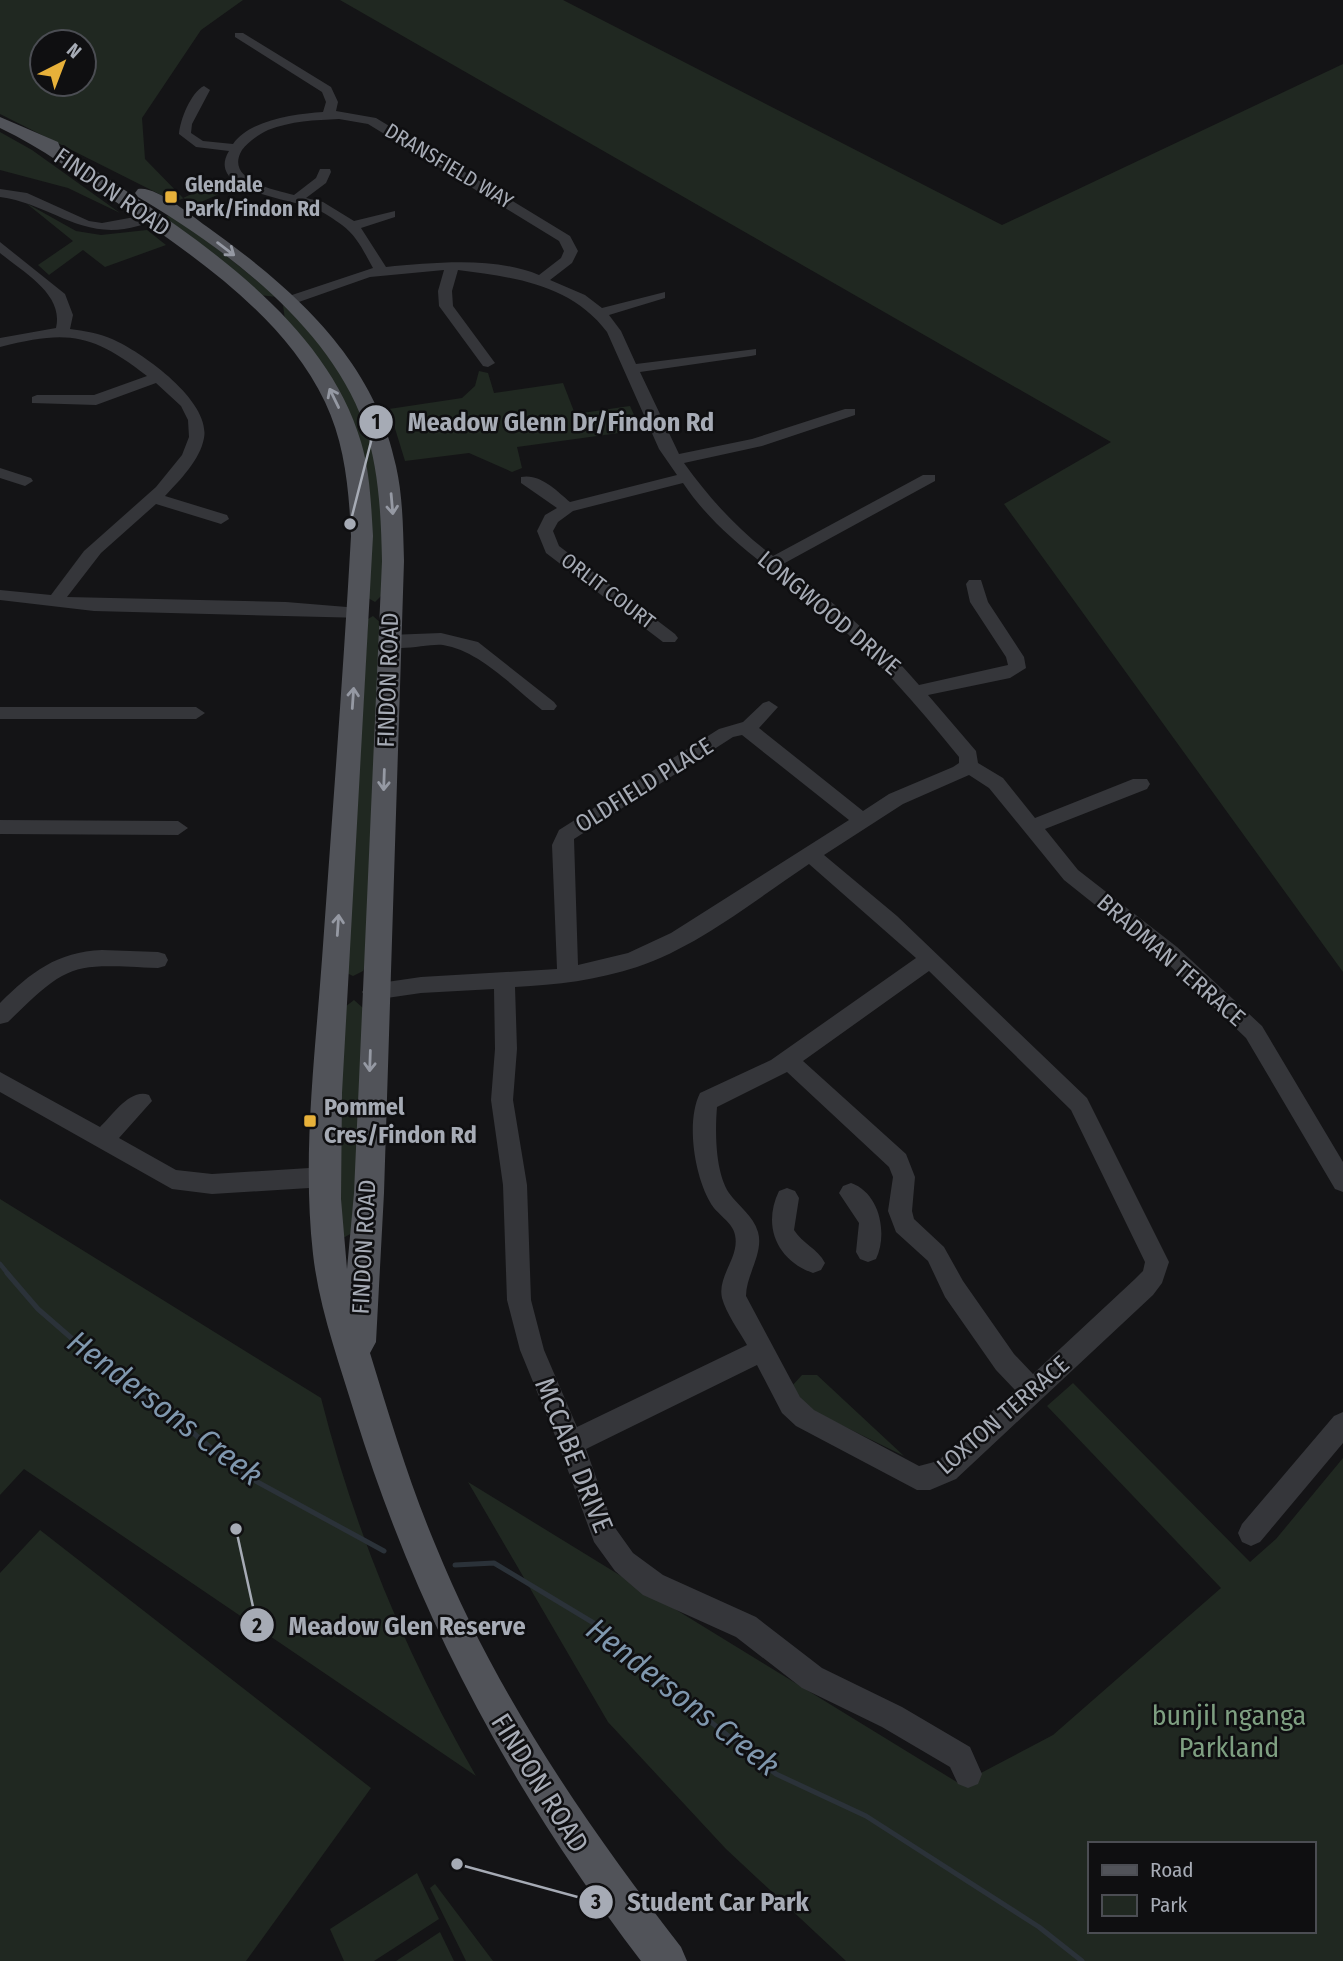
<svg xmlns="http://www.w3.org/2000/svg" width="1343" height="1961" viewBox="0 0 1343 1961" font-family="'Fira Sans Condensed',sans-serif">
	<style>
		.green { fill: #202821; fill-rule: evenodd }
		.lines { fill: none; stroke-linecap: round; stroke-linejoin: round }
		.stream-far1 { stroke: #2b3239; stroke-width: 4.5 }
		.stream { stroke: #2b3239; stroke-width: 5 }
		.minor { fill: #35363a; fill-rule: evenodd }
		.major { fill: #515359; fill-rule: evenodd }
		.oneway { stroke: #9599a3 }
		.poi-dot { fill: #e7b13a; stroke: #0f0f11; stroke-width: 2.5 }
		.labels { text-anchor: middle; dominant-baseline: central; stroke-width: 5; stroke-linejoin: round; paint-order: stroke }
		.far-street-label { font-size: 21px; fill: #a6abb5; stroke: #0f0f11 }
		.far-poi-label { font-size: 21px; font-weight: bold; fill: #a6abb5; stroke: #0f0f11; text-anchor: start }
		.street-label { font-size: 24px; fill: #a6abb5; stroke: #0f0f11 }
		.poi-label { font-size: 24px; font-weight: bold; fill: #a6abb5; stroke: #0f0f11; text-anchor: start }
		.near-street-label { font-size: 28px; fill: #a6abb5; stroke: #0f0f11 }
		.near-park-label { font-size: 28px; fill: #7e9f81; stroke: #0f0f11 }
		.near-water-label { font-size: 32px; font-style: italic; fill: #7f97ae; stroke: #0f0f11 }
		.leader { fill: none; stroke: #a6abb5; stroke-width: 2.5 }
		.callout-dot { fill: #a6abb5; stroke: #0f0f11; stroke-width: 2.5 }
		.mark-label { font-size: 21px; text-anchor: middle; font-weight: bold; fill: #111 }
		.callout-label { font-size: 26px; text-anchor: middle; font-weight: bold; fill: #a6abb5; stroke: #0f0f11; stroke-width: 5; stroke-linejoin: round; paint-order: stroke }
	</style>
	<rect width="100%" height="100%" fill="#141416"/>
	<path class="green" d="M 0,0 L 243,0 L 201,30 L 142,118 L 145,159 L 183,198 L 224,179 L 235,187 L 192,206 L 184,198 L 175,202 L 0,114 ZM 42,42 L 84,42 L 84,84 L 42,84 Z
		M 340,0 L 563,0 L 1002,225 L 1343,64 L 1343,972 L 1004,504 L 1111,442 Z
		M 0,132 L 32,150 L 120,213 L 68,188 L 0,170 Z
		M 26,203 L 76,231 L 101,235 L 147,230 L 166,245 L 105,267 L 83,250 L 49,275 L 38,265 L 73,241 Z
		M 168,216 L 180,218 L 277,297 L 259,295 L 163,219 Z
		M 283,305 L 340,361 L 387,481 L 381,596 L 375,602 L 368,598 L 360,464 L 285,320 Z
		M 479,371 L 488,373 L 494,393 L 563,383 L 575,414 L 630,406 L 641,430 L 517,447 L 522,468 L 512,472 L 469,453 L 405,461 L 389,409 L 462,398 L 475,386 Z
		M 373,616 L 383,625 L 368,960 L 363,971 L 353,976 L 347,973 L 368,619 Z
		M 354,1000 L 363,1008 L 354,1232 L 343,1238 L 331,1182 L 345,1007 Z
		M 0,1199 L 321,1398 C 355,1532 407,1657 476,1776 L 24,1469 L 0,1495 Z
		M 802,1375 L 817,1375 L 904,1456 L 811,1410 L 791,1387 Z
		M 1073,1383 L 1250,1562 L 1276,1539 L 1343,1458 L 1343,1961 L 846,1961 L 726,1849 L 608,1722 L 468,1482 L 960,1784 L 1053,1735 L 1221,1588 L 1047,1406 ZM 1089,1844 L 1313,1844 L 1313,1931 L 1089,1931 Z
		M 40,1530 L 371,1788 L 246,1961 L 0,1961 L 0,1573 Z
		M 417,1873 L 439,1919 L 374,1961 L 344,1961 L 330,1929 Z
		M 435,1884 L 493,1961 L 466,1961 L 430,1888 Z
		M 440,1932 L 454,1961 L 396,1961 Z"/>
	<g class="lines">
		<path class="stream-far1" d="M 0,1264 L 9,1275"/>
		<path class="stream" d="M 7,1273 L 38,1309 L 99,1362 L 133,1391 L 173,1416 L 241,1473 L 384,1551
			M 455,1565 L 494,1563 L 607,1631 L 667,1687 L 776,1774 L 866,1816 L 1039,1927 L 1082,1961"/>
		<path class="minor" d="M 235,33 L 243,33 L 331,87 L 338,102 L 336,111 L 376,118 L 570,236 L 578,251 L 572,263 L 550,280 L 585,295 L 602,308 L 665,292 L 665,298 L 609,315 L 621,331 L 636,364 L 756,349 L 756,355 L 751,356 L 640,372 L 679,454 L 752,439 L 845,409 L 855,409 L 855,415 L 762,446 L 684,463 C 709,498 738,530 773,556 L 923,475 L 935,475 L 935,481 L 783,564 C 831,601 880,639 919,685 L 1008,665 L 1006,657 L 970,602 L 966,584 L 969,580 L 981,580 L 988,602 L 1024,657 L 1026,668 L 1010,678 L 928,695 L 976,751 L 978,763 L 1003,778 L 1035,818 L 1133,779 L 1147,779 L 1150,784 L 1147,789 L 1045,829 L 1078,870 L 1177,947 L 1262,1026 L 1343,1162 L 1343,1192 L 1335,1189 L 1246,1038 L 1163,959 L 1064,880 L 989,788 L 969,775 L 903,804 L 824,855 L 897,916 L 1087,1098 L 1169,1262 L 1162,1283 L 1153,1295 L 956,1479 L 930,1490 L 917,1490 L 796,1426 L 782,1413 L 757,1365 L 586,1449 L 613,1525 L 633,1553 L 663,1575 L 756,1617 L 822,1668 L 902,1707 L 970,1747 L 982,1774 L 978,1784 L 968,1788 L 958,1784 L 950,1767 L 882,1727 L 802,1688 L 736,1637 L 643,1595 L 615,1571 L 594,1542 L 558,1443 L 520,1350 L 507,1300 L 503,1185 L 491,1100 L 495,1049 L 494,989 L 421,993 L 373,1000 L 366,998 L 362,992 L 366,986 L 373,984 L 421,977 L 557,969 L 552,845 L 559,830 L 719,729 L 743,722 L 763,703 L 769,701 L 778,707 L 759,728 L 863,811 L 889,794 L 953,767 L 959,763 L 959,757 C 916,704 873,654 820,609 C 772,568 719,537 683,483 L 573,511 L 558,522 L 553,531 L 559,546 L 675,634 L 678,638 L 675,642 L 663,642 L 546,553 L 537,531 L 545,515 L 557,508 L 521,483 L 521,477 C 540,473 557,491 570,502 L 677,475 L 659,449 L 607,332 C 571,284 513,277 458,270 L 452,291 L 453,306 L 495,363 L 488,367 L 483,366 L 439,306 L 438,291 L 444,270 L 370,277 L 296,303 L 286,303 L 286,297 L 373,268 C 364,252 357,236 342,225 C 334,219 323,212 314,208 C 294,200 204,191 229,151 L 196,147 L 179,134 C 180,120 191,92 204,86 L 210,90 L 192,124 L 191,133 L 203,141 L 233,144 C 251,119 296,114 323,112 L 326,102 L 322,92 L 235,37 ZM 339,119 L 368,124 L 559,241 L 564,251 L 561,258 L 539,275 C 494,256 433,263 386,267 L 361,228 L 395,217 L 395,211 L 354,221 L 323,202 L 306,198 L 326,183 L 331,172 L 330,169 L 320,169 L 316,178 L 294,195 C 274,190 224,180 242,150 C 248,142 259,134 268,130 C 291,121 315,120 339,119 ZM 742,735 L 849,820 L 671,933 L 628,953 L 578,965 L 574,839 L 733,737 ZM 809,864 L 916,958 L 771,1060 L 700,1093 C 686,1121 694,1174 710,1202 C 716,1214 733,1222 735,1235 C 740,1257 717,1276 722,1298 C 726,1313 739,1331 747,1345 L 577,1427 L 544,1350 L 531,1300 L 527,1185 L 513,1100 L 517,1049 L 515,987 C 557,985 597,980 637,967 C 699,946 755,900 809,864 ZM 929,971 L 1071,1110 L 1145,1262 L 1143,1271 L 1135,1279 L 1033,1374 L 1014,1354 L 963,1281 L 944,1247 L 914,1219 L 912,1211 L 915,1177 L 906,1154 L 803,1061 ZM 787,1072 L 889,1167 L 893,1177 L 888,1211 L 896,1232 L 928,1261 L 945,1297 L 996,1370 L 1015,1390 L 938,1461 L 919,1466 L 814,1410 L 800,1397 L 746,1296 C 746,1275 764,1253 758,1232 C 753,1215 739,1207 729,1193 C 715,1172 715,1131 717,1107 Z
			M 0,189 L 27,193 L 89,221 L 102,223 L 151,214 L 158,218 C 152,223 145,224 138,226 C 82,242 52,204 0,197 Z
			M 0,242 L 65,294 L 73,315 L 70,329 C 84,331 99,333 112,339 C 142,352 211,401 204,438 C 200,460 180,480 165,496 L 227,515 L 229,519 L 221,524 L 156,504 L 101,553 L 67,597 L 286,602 L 359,608 L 365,610 L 368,614 L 365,618 L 94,611 L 0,600 L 0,590 L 51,595 L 84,551 L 156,487 L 182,455 L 189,437 L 188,420 L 181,406 L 156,383 L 96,405 L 32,403 L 32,397 L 37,395 L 94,395 L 147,376 C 91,333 68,330 0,347 L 0,338 L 56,328 C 64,294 24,273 0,253 Z
			M 0,468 L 31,478 L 33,481 L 25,486 L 0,478 Z
			M 441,633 L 478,642 L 554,702 L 557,706 L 554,710 L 542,710 C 513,687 480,651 443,645 C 427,643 391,655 380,641 L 389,635 Z
			M 0,707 L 196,707 L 205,713 L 196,719 L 0,719 Z
			M 0,820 L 178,821 L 188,828 L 178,835 L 0,834 Z
			M 102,950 L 158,952 L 165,954 L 168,960 L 165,966 L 158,968 C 72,964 70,961 8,1022 L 0,1024 L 0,1003 C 31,972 57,952 102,950 Z
			M 0,1072 L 100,1127 C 113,1115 130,1088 149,1095 L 152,1101 L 119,1138 L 176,1170 L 212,1174 L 325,1167 L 333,1170 L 336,1177 L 333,1184 L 325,1187 L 212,1194 L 172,1189 L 0,1092 Z
			M 851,1183 C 880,1193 888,1234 876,1259 L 868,1262 L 860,1259 L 856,1252 L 859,1223 L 839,1193 L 843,1186 Z
			M 787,1188 L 795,1191 L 799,1198 L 794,1230 C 802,1243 818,1249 825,1263 L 821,1270 L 813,1273 C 777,1260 762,1226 779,1191 Z
			M 1343,1412 L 1343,1443 L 1260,1542 L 1251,1546 L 1242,1542 L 1238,1533 L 1242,1524 L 1334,1416 Z"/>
		<path class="major" d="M 0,117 L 58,142 L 60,147 C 168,220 322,308 361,442 C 370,472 371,504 373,536 L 342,1093 L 341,1199 L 347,1269 L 354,1193 L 382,561 C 381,515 379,468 364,424 C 329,326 225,248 138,197 L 135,193 L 138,189 C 155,185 191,215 206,226 C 291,287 374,358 396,466 C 403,497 403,529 404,561 L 384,1193 L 376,1342 L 370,1353 C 390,1418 409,1482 435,1544 C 495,1692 584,1822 681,1947 L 687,1961 L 641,1961 C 512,1792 418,1618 355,1415 C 339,1362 319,1308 313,1254 C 302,1157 315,1056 322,959 C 332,818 343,677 351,536 C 349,490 345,444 325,402 C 283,314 193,256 116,202 C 79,175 42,148 0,128 Z"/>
	</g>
	<defs><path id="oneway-shaft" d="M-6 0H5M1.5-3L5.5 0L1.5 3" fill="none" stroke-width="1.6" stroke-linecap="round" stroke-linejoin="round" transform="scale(1.75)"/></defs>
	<g class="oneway">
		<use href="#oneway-shaft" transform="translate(226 249) rotate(37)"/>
		<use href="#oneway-shaft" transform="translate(334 398) rotate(-116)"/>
		<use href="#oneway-shaft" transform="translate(392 504) rotate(85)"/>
		<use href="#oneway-shaft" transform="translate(353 698) rotate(-86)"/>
		<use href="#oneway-shaft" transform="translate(384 780) rotate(92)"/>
		<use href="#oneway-shaft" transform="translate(338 925) rotate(-86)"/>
		<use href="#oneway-shaft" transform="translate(370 1061) rotate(92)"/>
	</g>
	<g class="poi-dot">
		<rect x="164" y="190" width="14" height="14" rx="3.5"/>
		<rect x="303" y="1114" width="14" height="14" rx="3.5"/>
	</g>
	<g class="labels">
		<g class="far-street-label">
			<text transform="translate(449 166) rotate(31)">DRANSFIELD WAY</text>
			<text transform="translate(608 591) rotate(37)">ORLIT COURT</text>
		</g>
		<g class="far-poi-label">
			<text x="185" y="185">Glendale<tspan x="185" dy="24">Park/Findon Rd</tspan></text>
		</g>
		<g class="street-label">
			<text transform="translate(112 192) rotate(35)">FINDON ROAD</text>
			<text transform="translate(829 613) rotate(40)">LONGWOOD DRIVE</text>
			<text transform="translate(388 680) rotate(-88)">FINDON ROAD</text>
			<text transform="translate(644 785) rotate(-32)">OLDFIELD PLACE</text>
			<text transform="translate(1171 960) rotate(41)">BRADMAN TERRACE</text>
			<text transform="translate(364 1247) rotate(-87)">FINDON ROAD</text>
			<text transform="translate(1003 1415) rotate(-41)">LOXTON TERRACE</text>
		</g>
		<g class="poi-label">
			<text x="324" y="1107">Pommel<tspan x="324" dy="28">Cres/Findon Rd</tspan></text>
		</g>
		<g class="near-street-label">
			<text transform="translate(574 1455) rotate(68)">MCCABE DRIVE</text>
			<text transform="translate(540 1783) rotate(58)">FINDON ROAD</text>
		</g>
		<g class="near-park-label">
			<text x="1229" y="1715">bunjil nganga<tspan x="1229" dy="32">Parkland</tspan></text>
		</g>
		<g class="near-water-label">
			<text transform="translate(165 1408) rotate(37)">Hendersons Creek</text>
			<text transform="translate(683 1697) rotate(38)">Hendersons Creek</text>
		</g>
	</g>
	<path class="leader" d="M350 524L376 422M236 1529L257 1625M457 1864L596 1902"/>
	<g class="callout-dot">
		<circle cx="350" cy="524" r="7"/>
		<circle cx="236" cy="1529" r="7"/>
		<circle cx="457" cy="1864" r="7"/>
		<circle cx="376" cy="422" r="18"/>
		<circle cx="257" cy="1625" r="18"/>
		<circle cx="596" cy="1902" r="18"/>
	</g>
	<g class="mark-label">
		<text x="376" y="429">1</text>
		<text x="257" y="1633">2</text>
		<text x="596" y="1909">3</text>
	</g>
	<g class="callout-label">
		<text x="561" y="431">Meadow Glenn Dr/Findon Rd</text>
		<text x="407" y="1635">Meadow Glen Reserve</text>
		<text x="718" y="1911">Student Car Park</text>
	</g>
	<rect x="1088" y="1842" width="228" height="91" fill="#0f0f11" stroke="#4b4d53" stroke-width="2"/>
	<rect x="1102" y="1865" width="35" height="10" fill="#515359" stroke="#4b4d53" stroke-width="2"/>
	<text x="1150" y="1877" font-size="21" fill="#a6abb5">Road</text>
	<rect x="1102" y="1895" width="35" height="21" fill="#202821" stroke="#4b4d53" stroke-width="2"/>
	<text x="1150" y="1912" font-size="21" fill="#a6abb5">Park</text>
	<g transform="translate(63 63) rotate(42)"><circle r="33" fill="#0f0f11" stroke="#4b4d53" stroke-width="2"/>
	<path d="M0-5L12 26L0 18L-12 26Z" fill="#e7b13a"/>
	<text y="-10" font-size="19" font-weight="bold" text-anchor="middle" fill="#a6abb5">N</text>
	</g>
</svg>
